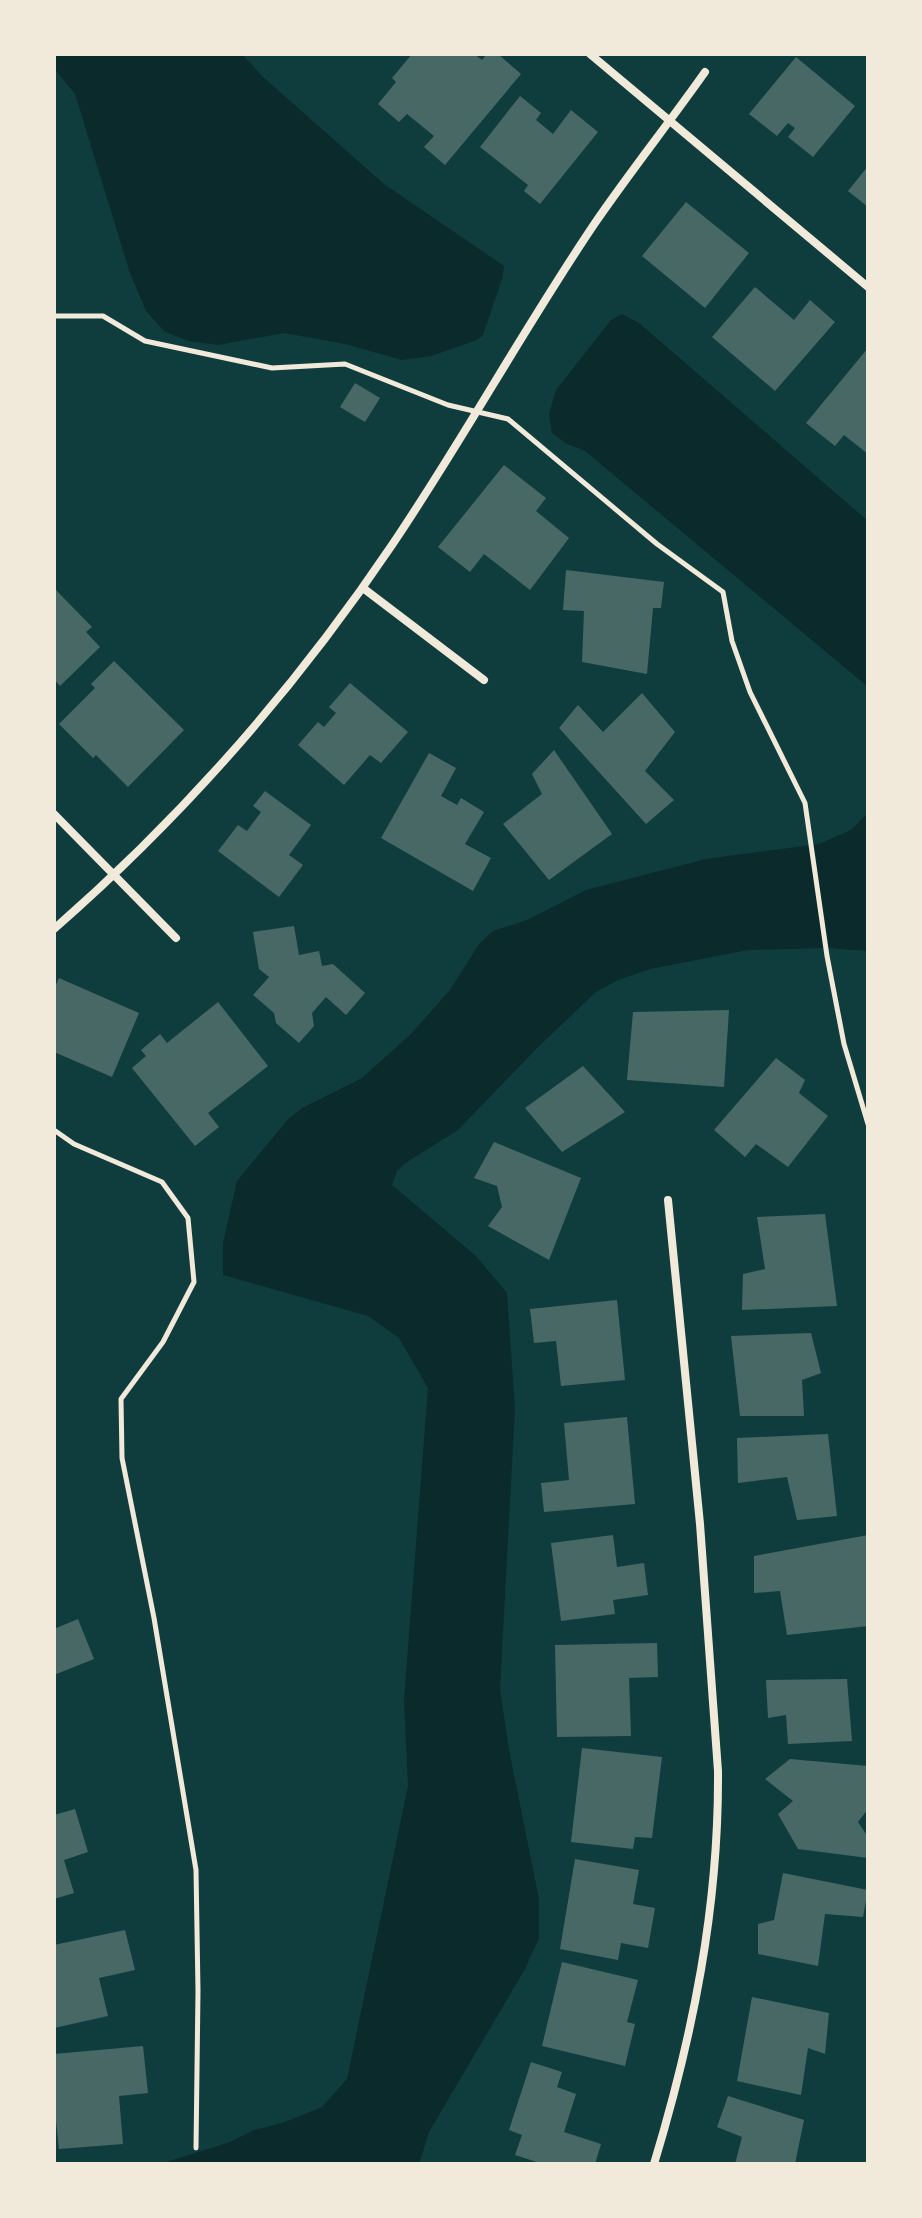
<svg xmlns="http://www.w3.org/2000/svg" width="922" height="2218" viewBox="0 0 922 2218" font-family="'DejaVu Sans',sans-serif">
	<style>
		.water { fill: #0a2a2b }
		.building { fill: #486865 }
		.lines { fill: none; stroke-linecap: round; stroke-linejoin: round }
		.service { stroke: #f1e9da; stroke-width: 5 }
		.minor { stroke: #f1e9da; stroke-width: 8 }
	</style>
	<rect width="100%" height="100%" fill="#0f3d3e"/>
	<path class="water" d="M 54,54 L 242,54 L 263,77 L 384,184 L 504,266 L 502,279 L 483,335 L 477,340 L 431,356 L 402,360 L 345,344 L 284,333 L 218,345 L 189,341 L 165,332 L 146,311 L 130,273 L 75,94 L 54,68 Z
		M 622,314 L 639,323 L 868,521 L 868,687 L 585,451 L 565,443 L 552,433 L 549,414 L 556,390 L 611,320 Z
		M 868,813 L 868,951 L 827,948 L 748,950 L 650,969 L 618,980 L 596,992 L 539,1046 L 458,1130 L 404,1164 L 397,1171 L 392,1185 L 476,1256 L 507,1293 L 515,1408 L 500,1689 L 509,1750 L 539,1899 L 539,1938 L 525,1969 L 429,2132 L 419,2164 L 160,2164 L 230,2142 L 254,2130 L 282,2123 L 322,2107 L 347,2079 L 408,1786 L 404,1700 L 428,1388 L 399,1338 L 368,1316 L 223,1275 L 223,1243 L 237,1181 L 289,1118 L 304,1107 L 362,1078 L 411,1034 L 450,990 L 479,944 L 493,931 L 527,920 L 586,890 L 706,859 L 819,844 L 851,830 Z"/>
	<path class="building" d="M 412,54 L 474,54 L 482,60 L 487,54 L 498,54 L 521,74 L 445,165 L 424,147 L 434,136 L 407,114 L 399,122 L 378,104 L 396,82 L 392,78 Z
		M 796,57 L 855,106 L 813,157 L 788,137 L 795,128 L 788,123 L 777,136 L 749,114 Z
		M 520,96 L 541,113 L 536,120 L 553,134 L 571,110 L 598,132 L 540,204 L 524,191 L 528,185 L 480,147 Z
		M 868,166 L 868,207 L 848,191 Z
		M 686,202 L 749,253 L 705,308 L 642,256 Z
		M 755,287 L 794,320 L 810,300 L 835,322 L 775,391 L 712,337 Z
		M 868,348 L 868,454 L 844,435 L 835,446 L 806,423 Z
		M 355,383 L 380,398 L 365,422 L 340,407 Z
		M 504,465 L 546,498 L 536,511 L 569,538 L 530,590 L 484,554 L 470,572 L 438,547 Z
		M 566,570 L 664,582 L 661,608 L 653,608 L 647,674 L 582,662 L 584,611 L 563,610 Z
		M 54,588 L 92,627 L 86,632 L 100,647 L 60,686 L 54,679 Z
		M 114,661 L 184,730 L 128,787 L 96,755 L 93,758 L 59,724 L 95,688 L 91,684 Z
		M 350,683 L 408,732 L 381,763 L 370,755 L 344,785 L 298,745 L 318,722 L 324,727 L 336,713 L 329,707 Z
		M 642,693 L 675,732 L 645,771 L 674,800 L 646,824 L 559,728 L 578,705 L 603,732 Z
		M 554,750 L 612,834 L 549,880 L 503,824 L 542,794 L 532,774 Z
		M 429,753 L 456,768 L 441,796 L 457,805 L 461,798 L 484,812 L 465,844 L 491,858 L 473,891 L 381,838 Z
		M 265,791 L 311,825 L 289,855 L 303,865 L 279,897 L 218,851 L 238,825 L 247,831 L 261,812 L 253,806 Z
		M 294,926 L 299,955 L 319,951 L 322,966 L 333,964 L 365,993 L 346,1015 L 326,997 L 312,1013 L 314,1026 L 299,1043 L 276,1023 L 274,1013 L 253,995 L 269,977 L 259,969 L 253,932 Z
		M 59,978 L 139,1013 L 112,1077 L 54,1052 L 54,989 Z
		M 218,1002 L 268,1066 L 208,1113 L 219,1127 L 195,1146 L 132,1068 L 146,1056 L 141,1050 L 160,1034 L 167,1043 Z
		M 729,1010 L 724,1087 L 627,1080 L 633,1012 Z
		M 776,1058 L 805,1080 L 799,1093 L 828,1116 L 788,1167 L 756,1144 L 745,1157 L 714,1130 Z
		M 583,1066 L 625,1112 L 562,1152 L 525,1108 Z
		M 494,1142 L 581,1178 L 549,1260 L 488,1226 L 502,1207 L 497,1186 L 474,1178 Z
		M 825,1214 L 837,1306 L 742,1310 L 743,1274 L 765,1269 L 757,1217 Z
		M 617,1300 L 625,1380 L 561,1386 L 556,1341 L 534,1343 L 530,1309 Z
		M 811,1333 L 821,1373 L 802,1380 L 804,1416 L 740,1416 L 731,1336 Z
		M 627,1417 L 635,1504 L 544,1512 L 541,1483 L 569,1480 L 564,1423 Z
		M 828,1434 L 837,1516 L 797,1520 L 787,1477 L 738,1483 L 737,1438 Z
		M 613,1535 L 617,1567 L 644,1563 L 648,1595 L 613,1600 L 615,1614 L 561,1621 L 551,1543 Z
		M 868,1535 L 868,1626 L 787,1635 L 780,1591 L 754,1593 L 754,1556 Z
		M 78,1619 L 94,1659 L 54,1675 L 54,1629 Z
		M 657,1643 L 658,1677 L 629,1678 L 631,1736 L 557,1737 L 555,1645 Z
		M 847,1679 L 852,1741 L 788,1744 L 786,1715 L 768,1718 L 766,1680 Z
		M 582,1748 L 662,1757 L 652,1838 L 635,1837 L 633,1849 L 571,1842 Z
		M 790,1759 L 868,1766 L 868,1809 L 858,1822 L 868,1837 L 868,1858 L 798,1849 L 778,1814 L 793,1801 L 765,1779 Z
		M 75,1809 L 88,1852 L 64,1860 L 74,1893 L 54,1899 L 54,1815 Z
		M 575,1859 L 639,1870 L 633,1904 L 655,1908 L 648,1948 L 621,1943 L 618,1960 L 560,1949 Z
		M 783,1873 L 868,1890 L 863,1917 L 825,1914 L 818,1966 L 758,1954 L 758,1924 L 774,1920 Z
		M 125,1930 L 135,1970 L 99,1978 L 108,2016 L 54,2028 L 54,1945 Z
		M 562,1962 L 638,1980 L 627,2022 L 635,2024 L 625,2066 L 542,2046 Z
		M 752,1997 L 829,2013 L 825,2054 L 808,2048 L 801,2095 L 737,2081 Z
		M 143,2046 L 148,2093 L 119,2096 L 123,2144 L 59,2149 L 54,2102 L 54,2054 Z
		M 531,2062 L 562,2072 L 557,2087 L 576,2094 L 564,2132 L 601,2144 L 595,2164 L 543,2164 L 515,2155 L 522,2135 L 509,2130 Z
		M 728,2096 L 804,2120 L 795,2164 L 735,2164 L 742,2137 L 717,2127 Z"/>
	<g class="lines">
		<path class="service" d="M 54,316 L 103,316 L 145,341 L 272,368 L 345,364 L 448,405 L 508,419 L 657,544 L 723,592 L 732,641 L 750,692 L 805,803 L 827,956 L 844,1044 L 868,1124
			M 54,1130 L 74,1144 L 162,1182 L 188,1218 L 194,1282 L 163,1342 L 121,1399 L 122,1458 L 154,1618 L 196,1870 L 198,1991 L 196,2148"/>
		<path class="minor" d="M 590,54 L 868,287
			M 363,588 L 484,680
			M 54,814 L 176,938
			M 54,929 C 182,817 297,686 392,545 C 463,440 524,328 595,223 C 630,172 669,123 705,72
			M 654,2164 C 693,2035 719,1906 718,1771 L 700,1524 L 668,1200"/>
	</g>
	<rect width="922" height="2218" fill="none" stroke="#f1e9da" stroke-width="112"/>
</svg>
